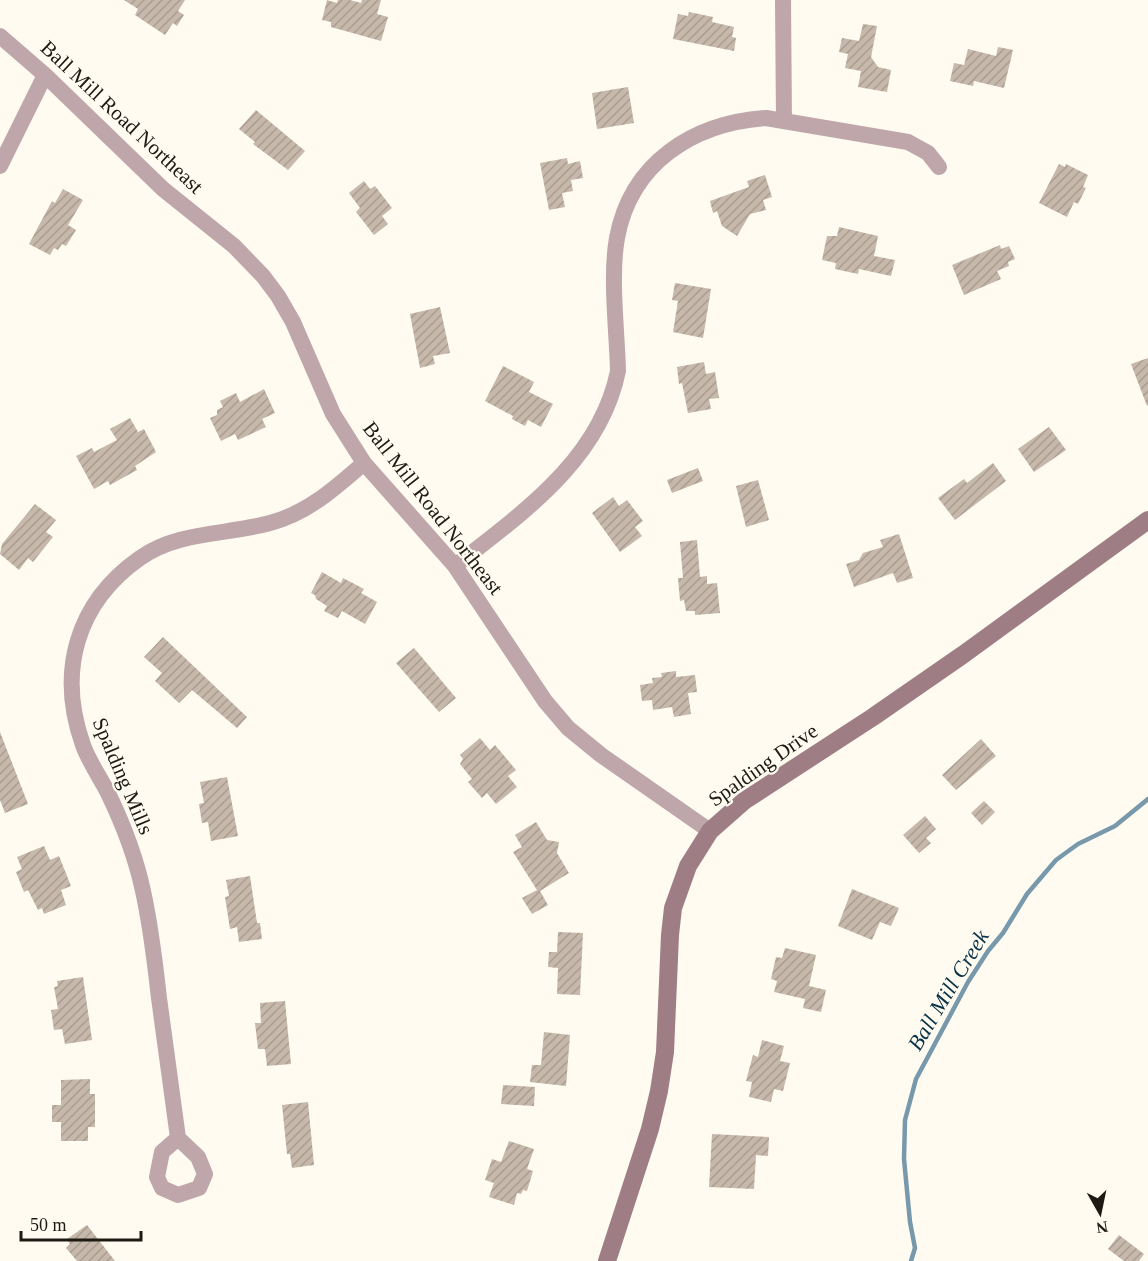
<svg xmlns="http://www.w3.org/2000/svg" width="1148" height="1261" viewBox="0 0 1148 1261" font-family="'Times New Roman',serif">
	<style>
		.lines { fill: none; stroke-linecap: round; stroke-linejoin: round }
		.stream { stroke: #7899ab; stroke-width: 4.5 }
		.building { fill: url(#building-hatch) }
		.street { stroke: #bea6ab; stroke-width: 16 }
		.secondary { stroke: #9f7d85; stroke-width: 18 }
		.labels { text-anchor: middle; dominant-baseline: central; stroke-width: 4.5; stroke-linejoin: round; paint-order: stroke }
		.street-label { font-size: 21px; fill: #1c1a13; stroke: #fffbf0 }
		.water-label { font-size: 22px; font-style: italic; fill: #093246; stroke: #fffbf0 }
	</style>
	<defs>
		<pattern id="building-hatch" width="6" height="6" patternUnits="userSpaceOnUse" patternTransform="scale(1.5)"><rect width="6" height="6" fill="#c6b8aa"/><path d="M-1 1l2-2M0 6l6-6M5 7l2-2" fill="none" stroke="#aa9e91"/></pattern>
	</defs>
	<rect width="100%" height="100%" fill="#fffbf0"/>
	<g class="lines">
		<path class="stream" d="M 911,1261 L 915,1248 L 910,1222 L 904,1159 L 905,1120 L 916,1079 L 968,982 L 988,951 L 1003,933 L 1027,894 L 1056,860 L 1078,844 L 1115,826 L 1148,799"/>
	</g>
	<path class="building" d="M 124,0 L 185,0 L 178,11 L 184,15 L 177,26 L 173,23 L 165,35 L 135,15 L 138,9 Z
		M 327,0 L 337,3 L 338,0 L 350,0 L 361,3 L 362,0 L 381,0 L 377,14 L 388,17 L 381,41 L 331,27 L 331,22 L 322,20 Z
		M 689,12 L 713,17 L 712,22 L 734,27 L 732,37 L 736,38 L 734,51 L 673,39 L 678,14 L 688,16 Z
		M 863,24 L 877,26 L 871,57 L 878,67 L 891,70 L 887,92 L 858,87 L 861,71 L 845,68 L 848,54 L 839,52 L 842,38 L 859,41 Z
		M 998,47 L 1013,50 L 1004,88 L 974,81 L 973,86 L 950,81 L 954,63 L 964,65 L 968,49 L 996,56 Z
		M 628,87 L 634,123 L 597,129 L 592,93 Z
		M 256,110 L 305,151 L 288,170 L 253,144 L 255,142 L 239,129 Z
		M 567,158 L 568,164 L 580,161 L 583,178 L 571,180 L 573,191 L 562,193 L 565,207 L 549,210 L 540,163 Z
		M 1059,164 L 1065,167 L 1066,164 L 1088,175 L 1083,187 L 1086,188 L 1078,204 L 1074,202 L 1067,217 L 1039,203 Z
		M 765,175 L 772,197 L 763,200 L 766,210 L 750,214 L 737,236 L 722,226 L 717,211 L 713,213 L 710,201 L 749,187 L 747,181 Z
		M 364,181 L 370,189 L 375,186 L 392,208 L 382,216 L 388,224 L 374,235 L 356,212 L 360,208 L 349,193 Z
		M 63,189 L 83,200 L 68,225 L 76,230 L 66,246 L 62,244 L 58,250 L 54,248 L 50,255 L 29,244 L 52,201 L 55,203 Z
		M 839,227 L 878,236 L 874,256 L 895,260 L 891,276 L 859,269 L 858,274 L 835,269 L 836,263 L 822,260 L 827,236 L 837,236 Z
		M 1000,245 L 1001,249 L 1009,246 L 1015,259 L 1008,262 L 1009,266 L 997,271 L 1001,279 L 964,295 L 952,265 Z
		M 675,283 L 711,289 L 703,338 L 673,332 L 678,301 L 672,300 Z
		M 440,307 L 450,353 L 433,356 L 435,364 L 420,368 L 410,314 Z
		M 1148,358 L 1148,405 L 1147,406 L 1131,364 Z
		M 704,362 L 706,374 L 715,372 L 719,398 L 709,399 L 711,409 L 688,413 L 682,383 L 679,384 L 677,367 Z
		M 503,366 L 534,382 L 529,392 L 553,404 L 541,427 L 528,420 L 525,426 L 512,419 L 513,416 L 485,401 Z
		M 264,389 L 275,413 L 262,419 L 266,427 L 238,440 L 235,434 L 221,441 L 210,418 L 217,415 L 217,410 L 223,407 L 220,401 L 236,393 L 240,402 Z
		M 130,418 L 138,432 L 144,429 L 156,452 L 135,466 L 137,470 L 110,485 L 108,481 L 94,489 L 76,456 L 92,448 L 94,452 L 117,440 L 110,429 Z
		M 1049,427 L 1066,450 L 1034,472 L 1018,449 Z
		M 993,463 L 1006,481 L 955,520 L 938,498 L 964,479 L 967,483 Z
		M 698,468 L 703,481 L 672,493 L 667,480 Z
		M 758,480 L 769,520 L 746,527 L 736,486 Z
		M 613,497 L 619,506 L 627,500 L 643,521 L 635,527 L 642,536 L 620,552 L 592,513 Z
		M 35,504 L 56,520 L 46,532 L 53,537 L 33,562 L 28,558 L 19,570 L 0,554 L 2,544 Z
		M 899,534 L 913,578 L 897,583 L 893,573 L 854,587 L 846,564 L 859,560 L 863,553 L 883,547 L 880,540 Z
		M 697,540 L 700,577 L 707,576 L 707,584 L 717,583 L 720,613 L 695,615 L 695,611 L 686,611 L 684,600 L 680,601 L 678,578 L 683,578 L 680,542 Z
		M 322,572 L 341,583 L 343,578 L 364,589 L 361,593 L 377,602 L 365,624 L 342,611 L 338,618 L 324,611 L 327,606 L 316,599 L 315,595 L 311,593 Z
		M 163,637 L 247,717 L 237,728 L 192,690 L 179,703 L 155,681 L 162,673 L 144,657 Z
		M 414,648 L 456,698 L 439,712 L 396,663 Z
		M 676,671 L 676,677 L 695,675 L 697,692 L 688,693 L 691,714 L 674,717 L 672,707 L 653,710 L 652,700 L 642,701 L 640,685 L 653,683 L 652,678 L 662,677 L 661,673 Z
		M 0,732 L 28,804 L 5,813 L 0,800 Z
		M 480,738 L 490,750 L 495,745 L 516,770 L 508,776 L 517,787 L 496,804 L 487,793 L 482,798 L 468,782 L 472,779 L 460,764 L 463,759 L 460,755 Z
		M 981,739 L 996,756 L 956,790 L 942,775 Z
		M 227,777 L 238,836 L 211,841 L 208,822 L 202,823 L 199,804 L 204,803 L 200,782 Z
		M 984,801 L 995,812 L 982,825 L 971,813 Z
		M 925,816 L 936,829 L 926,838 L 931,843 L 919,853 L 903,835 Z
		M 536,822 L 547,840 L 559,842 L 557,853 L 569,873 L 540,891 L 548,905 L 532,914 L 522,898 L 537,890 L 513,852 L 522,847 L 515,835 Z
		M 44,846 L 50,860 L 59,856 L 71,886 L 61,890 L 66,905 L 44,914 L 42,908 L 38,910 L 28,890 L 24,892 L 16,872 L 22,869 L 17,857 Z
		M 250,876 L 257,923 L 260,923 L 262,939 L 239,942 L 237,927 L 230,929 L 225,897 L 229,896 L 226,880 Z
		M 852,889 L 899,908 L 891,926 L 880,922 L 872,940 L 838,926 Z
		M 558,932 L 583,933 L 580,995 L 557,994 L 558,968 L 548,967 L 549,952 L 557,952 Z
		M 785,948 L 816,955 L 809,986 L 826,990 L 821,1012 L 803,1008 L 805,999 L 774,992 L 777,981 L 771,979 L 776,957 L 782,958 Z
		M 83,977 L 92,1040 L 65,1044 L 62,1029 L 54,1030 L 51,1010 L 58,1009 L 54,987 L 58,986 L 57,981 Z
		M 285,1001 L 291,1064 L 267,1066 L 265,1049 L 258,1049 L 255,1023 L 261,1023 L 260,1003 Z
		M 544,1032 L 570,1035 L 566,1086 L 530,1082 L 532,1065 L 541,1065 Z
		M 762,1040 L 784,1046 L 780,1061 L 790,1063 L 783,1091 L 774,1089 L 771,1102 L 749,1097 L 752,1082 L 746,1081 L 753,1055 L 758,1057 Z
		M 90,1079 L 90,1094 L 95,1094 L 95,1127 L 88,1127 L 88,1141 L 61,1141 L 61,1122 L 52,1122 L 52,1105 L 61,1105 L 61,1080 Z
		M 503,1085 L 535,1087 L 534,1106 L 501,1104 Z
		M 308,1102 L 314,1165 L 292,1168 L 290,1154 L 287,1154 L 282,1105 Z
		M 712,1134 L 769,1137 L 768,1156 L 756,1155 L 754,1189 L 709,1187 Z
		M 509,1141 L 534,1149 L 527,1169 L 533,1171 L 527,1191 L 523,1190 L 521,1194 L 517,1193 L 514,1205 L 489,1197 L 494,1183 L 485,1180 L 492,1159 L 501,1162 Z
		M 87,1225 L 115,1261 L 77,1261 L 66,1248 L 70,1244 L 67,1239 Z
		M 1119,1235 L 1144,1254 L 1139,1261 L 1124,1261 L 1108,1249 Z"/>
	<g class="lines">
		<path class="street" d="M 783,0 L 784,121
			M 0,36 L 45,75 L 163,189 L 234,246 L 263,276 L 278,296 L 293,322 L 333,414 L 364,463 L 455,566 L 545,701 L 568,728 L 601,755 L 710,831
			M 0,166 L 45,75
			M 455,566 C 522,513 600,460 618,371 C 617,330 610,277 617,238 C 631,162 694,123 766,118 L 908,142 L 928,153 L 939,167
			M 178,1138 L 162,1152 L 157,1177 L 162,1188 L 178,1195 L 199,1188 L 205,1174 L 198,1157 L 178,1138 C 172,1091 165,1045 159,998 C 155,962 151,927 143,891 C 136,858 123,824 108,793 C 100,777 89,762 83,745 C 57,672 76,603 140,558 C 178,531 227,535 270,523 C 308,513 335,488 364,463"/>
		<path class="secondary" d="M 607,1261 L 650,1129 L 659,1091 L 665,1052 L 670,935 L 673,908 L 688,866 L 710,831 L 744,801 L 873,717 L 964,654 L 1148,520"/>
	</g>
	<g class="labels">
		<g class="street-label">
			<text transform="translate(122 117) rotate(43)">Ball Mill Road Northeast</text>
			<text transform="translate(433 508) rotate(52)">Ball Mill Road Northeast</text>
			<text transform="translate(763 765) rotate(-35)">Spalding Drive</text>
			<text transform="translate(123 776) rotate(67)">Spalding Mills</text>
		</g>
		<g class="water-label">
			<text transform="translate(948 990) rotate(-59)">Ball Mill Creek</text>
		</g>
	</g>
	<g transform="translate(1100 1213) rotate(171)" stroke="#fffbf0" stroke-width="4.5" paint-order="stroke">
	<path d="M0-4.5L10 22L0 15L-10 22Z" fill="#1c1a13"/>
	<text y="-9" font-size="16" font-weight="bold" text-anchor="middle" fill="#1c1a13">N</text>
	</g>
	<path d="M21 1231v9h120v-9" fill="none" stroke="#1c1a13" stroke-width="3"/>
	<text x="30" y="1231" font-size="18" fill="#1c1a13" stroke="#fffbf0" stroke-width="4.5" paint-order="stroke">50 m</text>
</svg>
